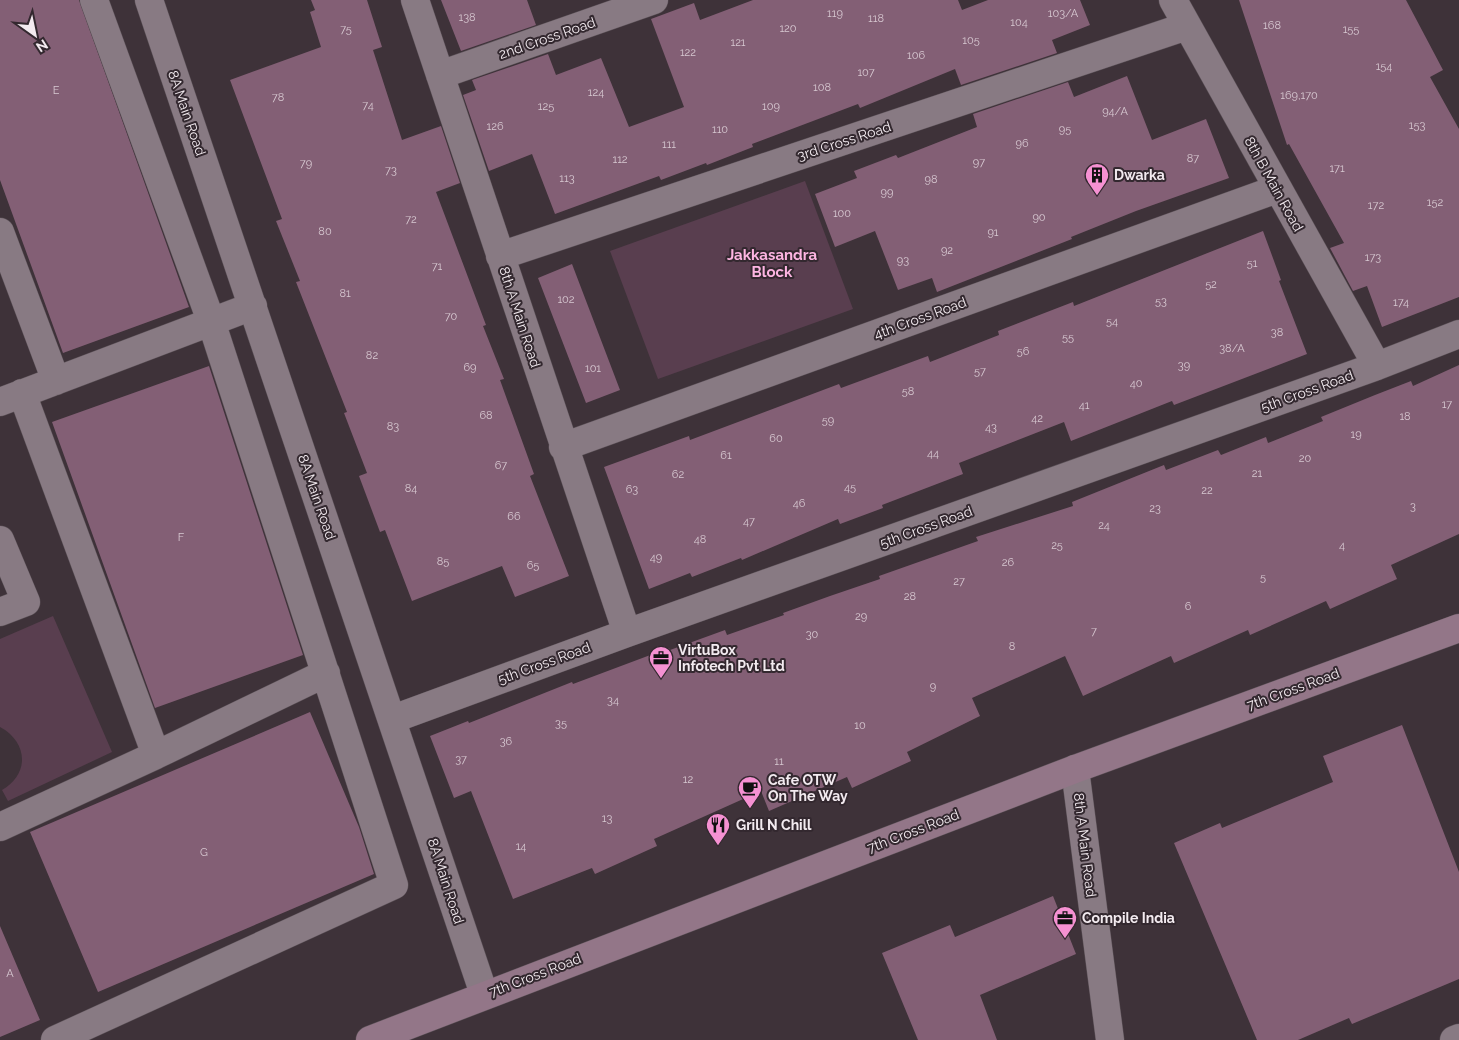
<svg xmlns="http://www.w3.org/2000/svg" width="1459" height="1040" viewBox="0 0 1459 1040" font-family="Raleway,sans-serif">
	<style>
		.green { fill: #593e4f }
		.building { fill: #835f75 }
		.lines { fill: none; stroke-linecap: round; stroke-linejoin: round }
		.street-casing { stroke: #5a5056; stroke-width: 29 }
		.secondary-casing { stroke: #5a5056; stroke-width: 29 }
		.street { stroke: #887a83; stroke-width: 28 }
		.secondary { stroke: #937688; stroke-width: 28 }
		.labels { text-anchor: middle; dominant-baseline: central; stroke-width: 4; stroke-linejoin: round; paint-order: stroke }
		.number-label { font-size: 11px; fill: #d7c8d1 }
		.street-label { font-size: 14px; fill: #f3ebf0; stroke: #33282f }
		.poi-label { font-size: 14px; font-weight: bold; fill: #f3ebf0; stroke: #33282f; text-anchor: start }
		.neighbourhood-label { font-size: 15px; font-weight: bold; fill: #fdb5e2; stroke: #33282f }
	</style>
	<rect width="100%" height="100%" fill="#3e3239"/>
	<path class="green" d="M 805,181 L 853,309 L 658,379 L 610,251 Z
		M 53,616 L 112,752 L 8,801 L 2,790 C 30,774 28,742 0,727 L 0,639 Z"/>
	<path class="building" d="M 0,0 L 79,0 L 189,307 L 63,353 L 0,180 Z
		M 311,0 L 367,0 L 382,47 L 373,50 L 402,140 L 441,126 L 460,183 L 436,192 L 486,325 L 483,326 L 504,379 L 500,380 L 534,474 L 530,476 L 569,576 L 515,597 L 502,566 L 412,601 L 385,530 L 380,532 L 359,476 L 367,473 L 344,413 L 347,412 L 296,282 L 300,281 L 276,221 L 282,219 L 230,80 L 321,47 L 310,12 L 315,10 Z
		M 441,0 L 527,0 L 536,25 L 461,51 Z
		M 753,0 L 958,0 L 962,10 L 988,0 L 1080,0 L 1090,25 L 1052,40 L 1057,53 L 961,85 L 955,69 L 860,108 L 858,104 L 752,144 L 753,147 L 707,165 L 706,163 L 661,180 L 659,176 L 555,214 L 532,154 L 489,171 L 463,95 L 476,90 L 472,80 L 548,54 L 556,75 L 601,58 L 629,127 L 684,107 L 651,19 L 694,3 L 700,20 Z
		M 1239,0 L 1406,0 L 1443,70 L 1430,77 L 1459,129 L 1459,297 L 1382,327 L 1367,286 L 1353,291 L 1330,248 L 1344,243 L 1289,144 L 1287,145 Z
		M 1127,76 L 1152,140 L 1206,119 L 1229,178 L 1136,211 L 1071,237 L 1072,239 L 937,292 L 932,278 L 898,290 L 875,231 L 835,247 L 815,194 L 857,178 L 854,171 L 896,155 L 898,158 L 977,127 L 973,114 L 1068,82 L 1074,97 Z
		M 1263,231 L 1281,280 L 1279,281 L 1307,354 L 1174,405 L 1172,401 L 1071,441 L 1064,422 L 959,463 L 963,474 L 882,505 L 883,508 L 840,524 L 838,519 L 742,560 L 741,558 L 692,577 L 690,573 L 649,589 L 604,467 L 689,436 L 690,440 L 839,384 L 841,388 L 928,356 L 930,362 L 999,335 L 998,331 L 1073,302 L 1074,306 Z
		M 572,264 L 620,390 L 586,403 L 538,278 Z
		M 1459,365 L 1459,534 L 1391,565 L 1397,579 L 1330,609 L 1326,601 L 1250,635 L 1248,630 L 1174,663 L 1171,656 L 1083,696 L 1065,656 L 972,698 L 980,716 L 907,752 L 911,761 L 852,788 L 847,777 L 769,811 L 761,791 L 654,839 L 657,846 L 595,874 L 592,868 L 513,899 L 471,791 L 454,798 L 430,736 L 468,721 L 469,723 L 572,682 L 573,684 L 669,648 L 670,650 L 725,630 L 727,635 L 784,615 L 783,613 L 830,596 L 880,579 L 879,576 L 978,541 L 976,537 L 1073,506 L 1072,502 L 1164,465 L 1166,470 L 1218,450 L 1221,455 L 1266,437 L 1268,443 L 1323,421 L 1321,417 L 1375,395 L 1411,381 L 1413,386 Z
		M 209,366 L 303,655 L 155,708 L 52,422 Z
		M 310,712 L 359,827 L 374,874 L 98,992 L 30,832 Z
		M 1402,725 L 1459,872 L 1459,979 L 1352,1024 L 1349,1018 L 1298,1040 L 1257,1040 L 1174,843 L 1220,823 L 1222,828 L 1333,782 L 1323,756 Z
		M 1053,896 L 1076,954 L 980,995 L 997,1040 L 918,1040 L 882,953 L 950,925 L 955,937 Z
		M 0,926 L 40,1020 L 0,1037 Z"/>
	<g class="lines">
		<g class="street-casing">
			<path id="street" d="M 149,0 L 484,994
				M 415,0 L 627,633
				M 1173,0 L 1377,366
				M 440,75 L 654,0
				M 0,232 L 56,381
				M 500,256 L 1187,26
				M 0,402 L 253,306
				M 563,447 L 1277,189
				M 0,540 L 26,602 L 0,612
				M 393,719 L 627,633 L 1377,366 L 1459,334
				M 156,755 L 326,673
				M 1075,769 L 1110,1040
				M 0,827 L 156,755 L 22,393
				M 55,1040 L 394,885 L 211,321 L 94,0
				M 1454,1040 L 1459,1038"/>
		</g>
		<g class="secondary-casing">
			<path id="secondary" d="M 370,1040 L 1075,769 L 1459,628"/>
		</g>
		<use href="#street" class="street"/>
		<use href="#secondary" class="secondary"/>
	</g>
	<defs>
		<g id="building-pin" transform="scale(1.25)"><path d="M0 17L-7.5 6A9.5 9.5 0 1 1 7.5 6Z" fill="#f591d2" stroke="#33282f"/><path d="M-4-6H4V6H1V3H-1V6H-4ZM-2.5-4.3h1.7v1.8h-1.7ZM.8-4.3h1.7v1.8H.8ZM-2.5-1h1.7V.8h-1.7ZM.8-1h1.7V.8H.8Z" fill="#111"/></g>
		<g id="office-pin" transform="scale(1.25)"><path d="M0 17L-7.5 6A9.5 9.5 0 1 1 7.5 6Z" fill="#f591d2" stroke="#33282f"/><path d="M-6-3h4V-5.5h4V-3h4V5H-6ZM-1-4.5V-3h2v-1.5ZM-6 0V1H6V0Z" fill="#111"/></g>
		<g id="cafe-pin" transform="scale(1.25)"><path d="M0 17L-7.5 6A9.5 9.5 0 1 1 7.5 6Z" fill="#f591d2" stroke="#33282f"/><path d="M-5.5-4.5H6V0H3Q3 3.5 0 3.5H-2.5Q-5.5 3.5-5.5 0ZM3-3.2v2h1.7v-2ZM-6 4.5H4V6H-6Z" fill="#111"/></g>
		<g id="restaurant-pin" transform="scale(1.25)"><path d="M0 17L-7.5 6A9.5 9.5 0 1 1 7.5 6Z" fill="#f591d2" stroke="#33282f"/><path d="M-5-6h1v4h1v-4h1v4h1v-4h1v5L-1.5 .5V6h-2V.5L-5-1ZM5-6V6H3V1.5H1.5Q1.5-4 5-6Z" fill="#111"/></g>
	</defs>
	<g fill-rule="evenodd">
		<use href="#building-pin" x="1097" y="175"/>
		<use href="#office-pin" x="661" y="658"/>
		<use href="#cafe-pin" x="750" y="788"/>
		<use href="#restaurant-pin" x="718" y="825"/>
		<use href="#office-pin" x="1065" y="918"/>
	</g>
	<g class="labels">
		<g class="number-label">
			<text x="835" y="13">119</text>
			<text x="1063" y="13">103/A</text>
			<text x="467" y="17">138</text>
			<text x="876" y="18">118</text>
			<text x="1019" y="22">104</text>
			<text x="1272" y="25">168</text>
			<text x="788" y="28">120</text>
			<text x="346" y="29">75</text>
			<text x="1351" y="29">155</text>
			<text x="971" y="40">105</text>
			<text x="738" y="42">121</text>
			<text x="688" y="52">122</text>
			<text x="916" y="55">106</text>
			<text x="1384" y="66">154</text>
			<text x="866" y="72">107</text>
			<text x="822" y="87">108</text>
			<text x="56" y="90">E</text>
			<text x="596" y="92">124</text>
			<text x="1299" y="95">169,170</text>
			<text x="278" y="97">78</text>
			<text x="368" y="105">74</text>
			<text x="546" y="106">125</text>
			<text x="771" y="106">109</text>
			<text x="1115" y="111">94/A</text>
			<text x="1417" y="125">153</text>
			<text x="495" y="126">126</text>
			<text x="720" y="129">110</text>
			<text x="1065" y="129">95</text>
			<text x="1022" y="143">96</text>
			<text x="669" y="144">111</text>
			<text x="1193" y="158">87</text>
			<text x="620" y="159">112</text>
			<text x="979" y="162">97</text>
			<text x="306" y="163">79</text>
			<text x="1337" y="168">171</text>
			<text x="391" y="170">73</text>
			<text x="567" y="178">113</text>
			<text x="931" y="179">98</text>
			<text x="887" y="192">99</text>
			<text x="1435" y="202">152</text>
			<text x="1376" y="205">172</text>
			<text x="842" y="213">100</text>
			<text x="1039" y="217">90</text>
			<text x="411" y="219">72</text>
			<text x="325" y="231">80</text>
			<text x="993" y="232">91</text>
			<text x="947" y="250">92</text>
			<text x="1373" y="257">173</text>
			<text x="903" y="260">93</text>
			<text x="1252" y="263">51</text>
			<text x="437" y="266">71</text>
			<text x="1211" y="284">52</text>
			<text x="345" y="293">81</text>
			<text x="566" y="299">102</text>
			<text x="1161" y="301">53</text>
			<text x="1401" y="302">174</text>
			<text x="451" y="316">70</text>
			<text x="1112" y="321">54</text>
			<text x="1277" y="332">38</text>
			<text x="1068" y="337">55</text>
			<text x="1232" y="348">38/A</text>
			<text x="1023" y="351">56</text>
			<text x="372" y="355">82</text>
			<text x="1184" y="365">39</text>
			<text x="470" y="367">69</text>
			<text x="593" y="368">101</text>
			<text x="980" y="371">57</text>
			<text x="1136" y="383">40</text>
			<text x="908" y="391">58</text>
			<text x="1447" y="404">17</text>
			<text x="1084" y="405">41</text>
			<text x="486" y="415">68</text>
			<text x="1405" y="416">18</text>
			<text x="1037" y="418">42</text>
			<text x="828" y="420">59</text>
			<text x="393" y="426">83</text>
			<text x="991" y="427">43</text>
			<text x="1356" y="434">19</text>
			<text x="776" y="438">60</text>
			<text x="933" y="453">44</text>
			<text x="726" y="455">61</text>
			<text x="1305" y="458">20</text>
			<text x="501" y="465">67</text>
			<text x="1257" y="473">21</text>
			<text x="678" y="474">62</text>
			<text x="850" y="487">45</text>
			<text x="411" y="488">84</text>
			<text x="632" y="489">63</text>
			<text x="1207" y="490">22</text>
			<text x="799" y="503">46</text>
			<text x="1413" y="506">3</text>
			<text x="1155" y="508">23</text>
			<text x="514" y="516">66</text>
			<text x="749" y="521">47</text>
			<text x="1104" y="525">24</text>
			<text x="181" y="537">F</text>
			<text x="700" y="539">48</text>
			<text x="1057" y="545">25</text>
			<text x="1342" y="545">4</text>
			<text x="656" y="557">49</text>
			<text x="443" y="561">85</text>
			<text x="1008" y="562">26</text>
			<text x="533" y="565">65</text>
			<text x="1263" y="577">5</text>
			<text x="959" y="581">27</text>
			<text x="910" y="596">28</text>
			<text x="1188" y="606">6</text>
			<text x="861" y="616">29</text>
			<text x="1094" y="631">7</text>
			<text x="812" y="634">30</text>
			<text x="1012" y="646">8</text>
			<text x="933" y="686">9</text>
			<text x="613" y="700">34</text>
			<text x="561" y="723">35</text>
			<text x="860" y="725">10</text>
			<text x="506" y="741">36</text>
			<text x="461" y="759">37</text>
			<text x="779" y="761">11</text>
			<text x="688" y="779">12</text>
			<text x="607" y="818">13</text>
			<text x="521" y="846">14</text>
			<text x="204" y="852">G</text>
			<text x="10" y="973">A</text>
		</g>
		<g class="street-label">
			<text transform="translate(547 38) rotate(-19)">2nd Cross Road</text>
			<text transform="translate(187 113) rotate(71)">8A Main Road</text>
			<text transform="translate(844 141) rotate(-18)">3rd Cross Road</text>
			<text transform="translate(1274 184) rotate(61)">8th B Main Road</text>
			<text transform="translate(520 317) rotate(72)">8th A Main Road</text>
			<text transform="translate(920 318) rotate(-20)">4th Cross Road</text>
			<text transform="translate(1307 391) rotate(-20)">5th Cross Road</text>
			<text transform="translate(317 497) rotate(71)">8A Main Road</text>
			<text transform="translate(926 527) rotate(-20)">5th Cross Road</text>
			<text transform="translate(544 663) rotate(-20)">5th Cross Road</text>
			<text transform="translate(1293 689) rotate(-20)">7th Cross Road</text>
			<text transform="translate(913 831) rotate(-21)">7th Cross Road</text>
			<text transform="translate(1085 845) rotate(83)">8th A Main Road</text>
			<text transform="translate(446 881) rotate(72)">8A Main Road</text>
			<text transform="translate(535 975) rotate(-21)">7th Cross Road</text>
		</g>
		<g class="poi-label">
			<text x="1114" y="175">Dwarka</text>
			<text x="678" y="650">VirtuBox<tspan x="678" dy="16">Infotech Pvt Ltd</tspan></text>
			<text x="768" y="780">Cafe OTW<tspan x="768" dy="16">On The Way</tspan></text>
			<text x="736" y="825">Grill N Chill</text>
			<text x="1082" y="918">Compile India</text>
		</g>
		<g class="neighbourhood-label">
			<text x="772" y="255">Jakkasandra<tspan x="772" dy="17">Block</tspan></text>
		</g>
	</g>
	<g transform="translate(35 35) rotate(147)" stroke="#33282f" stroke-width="4" paint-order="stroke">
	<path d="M0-4L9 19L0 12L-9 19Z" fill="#f3ebf0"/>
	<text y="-8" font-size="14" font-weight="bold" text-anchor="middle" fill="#f3ebf0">N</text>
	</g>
</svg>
